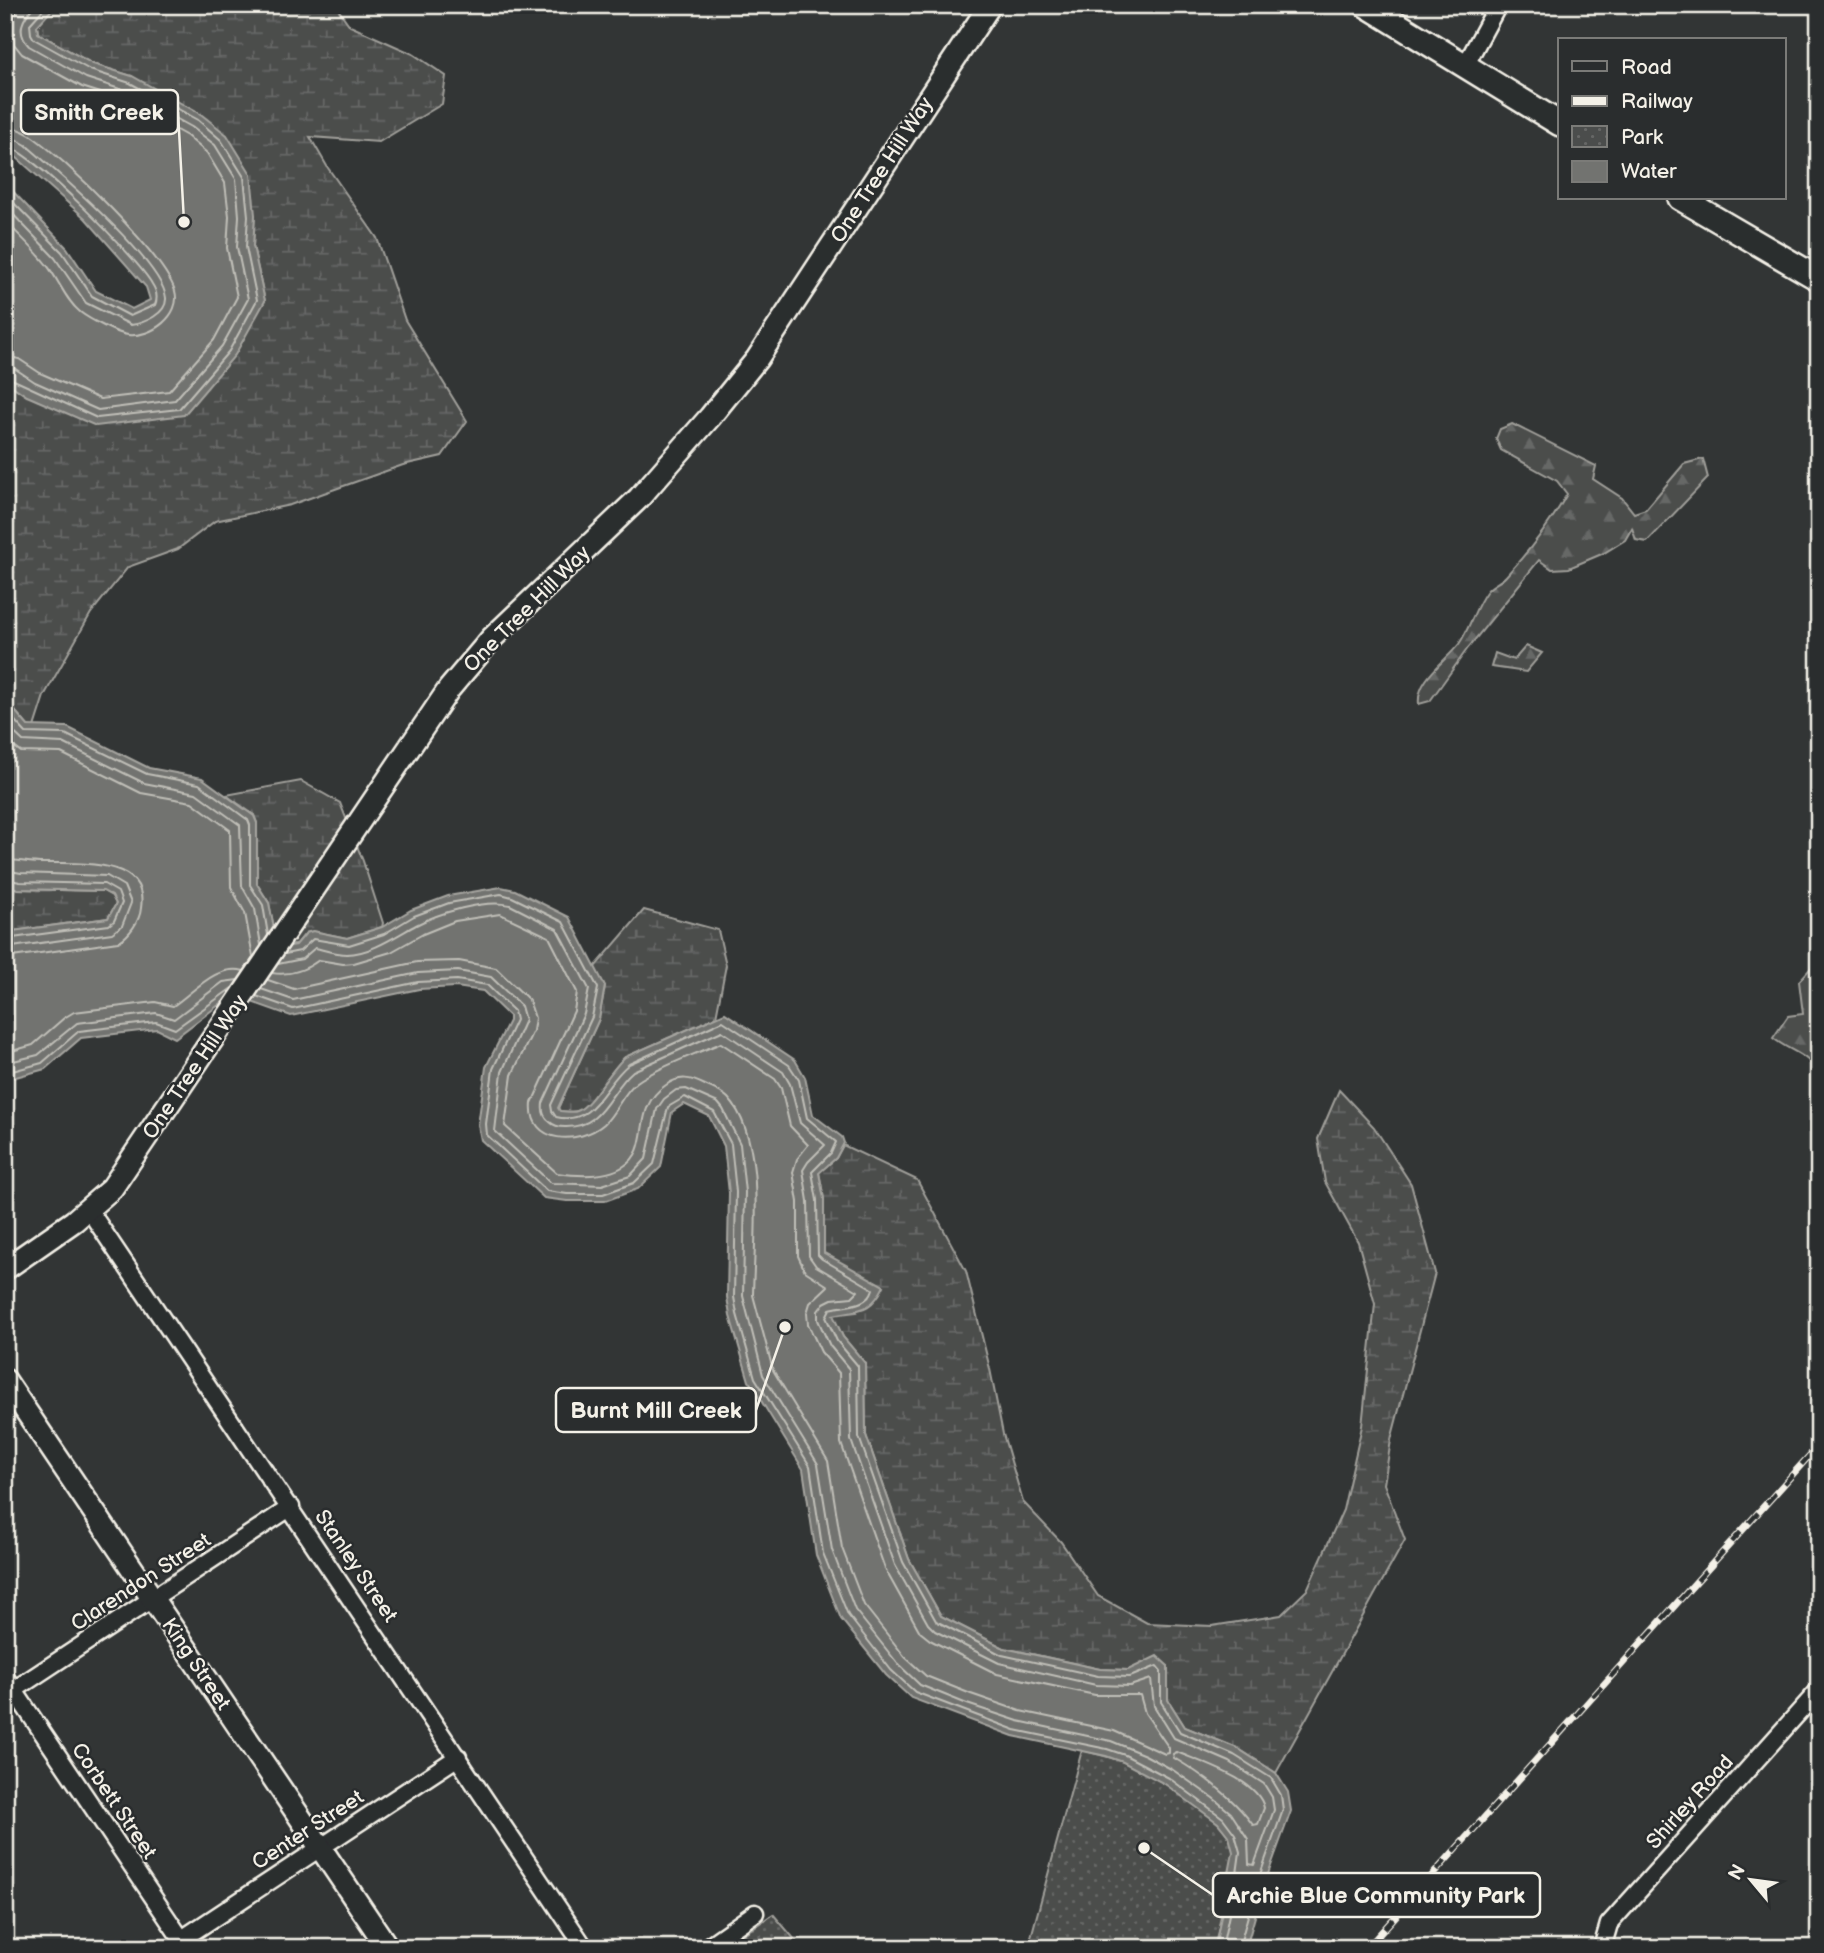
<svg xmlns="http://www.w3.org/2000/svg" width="1824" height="1953" viewBox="0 0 1824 1953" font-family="'Balsamiq Sans',sans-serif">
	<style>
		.forest { fill: url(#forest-firs); stroke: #a09f9a; stroke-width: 2 }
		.wetland { fill: url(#wetland-marsh); stroke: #a09f9a; stroke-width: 2 }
		.park { fill: url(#park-dots); stroke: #a09f9a; stroke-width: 2 }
		.water { fill: #727370; stroke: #a6a5a0; stroke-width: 2 }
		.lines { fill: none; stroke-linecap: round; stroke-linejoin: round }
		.shore { stroke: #c0bfb8; stroke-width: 2 }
		.minor-casing { stroke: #f4f1e8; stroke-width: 21 }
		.tertiary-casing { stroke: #f4f1e8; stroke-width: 26 }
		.secondary-casing { stroke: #f4f1e8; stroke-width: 28 }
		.minor { stroke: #2a2d2e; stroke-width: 16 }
		.tertiary { stroke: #2a2d2e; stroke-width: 21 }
		.secondary { stroke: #2a2d2e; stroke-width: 23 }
		.rail-casing { stroke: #f4f1e8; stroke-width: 7 }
		.rail { stroke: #2a2d2e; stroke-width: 4.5; stroke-dasharray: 13; stroke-linecap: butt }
		.labels { text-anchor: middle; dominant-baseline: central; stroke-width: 5; stroke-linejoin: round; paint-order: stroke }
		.street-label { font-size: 21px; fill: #f4f1e8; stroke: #2a2d2e }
		.leader { fill: none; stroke: #f4f1e8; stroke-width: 2.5 }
		.callout-dot { fill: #f4f1e8; stroke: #2a2d2e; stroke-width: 2.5 }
		.callout { fill: #2a2d2e; stroke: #f4f1e8; stroke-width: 2.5 }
		.callout-label { font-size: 23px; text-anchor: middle; font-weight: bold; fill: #f4f1e8 }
	</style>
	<defs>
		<pattern id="forest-firs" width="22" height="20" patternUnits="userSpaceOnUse" patternTransform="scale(1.75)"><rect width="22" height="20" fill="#4b4d4c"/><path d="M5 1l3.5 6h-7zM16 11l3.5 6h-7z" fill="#666766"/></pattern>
		<pattern id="wetland-marsh" width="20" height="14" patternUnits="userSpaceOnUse" patternTransform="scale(1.75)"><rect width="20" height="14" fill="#4b4d4c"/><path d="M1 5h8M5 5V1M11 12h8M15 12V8" fill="none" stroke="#666766"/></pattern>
		<pattern id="park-dots" width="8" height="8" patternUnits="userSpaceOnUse" patternTransform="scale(1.75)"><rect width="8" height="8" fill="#4b4d4c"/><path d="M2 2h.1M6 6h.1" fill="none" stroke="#666766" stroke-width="1.8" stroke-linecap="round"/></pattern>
	</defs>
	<rect width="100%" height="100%" fill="#323535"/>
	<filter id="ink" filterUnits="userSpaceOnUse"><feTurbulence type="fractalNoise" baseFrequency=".0143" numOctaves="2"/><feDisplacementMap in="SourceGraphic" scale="14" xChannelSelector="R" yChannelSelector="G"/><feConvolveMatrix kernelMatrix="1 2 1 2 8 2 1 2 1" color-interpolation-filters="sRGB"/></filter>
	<g filter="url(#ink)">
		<path class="forest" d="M 1512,424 L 1596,466 L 1593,479 L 1622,498 L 1634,513 L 1646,509 L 1684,464 L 1703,459 L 1708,478 L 1647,542 L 1636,540 L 1632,528 L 1625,540 L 1604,553 L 1569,568 L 1552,569 L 1539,560 L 1468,648 L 1430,701 L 1419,704 C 1416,680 1445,662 1459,644 C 1470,628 1475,607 1486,592 C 1492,584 1500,583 1506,576 C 1529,551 1551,523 1567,494 L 1557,481 L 1501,450 L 1496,439 L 1500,429 Z
			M 1526,646 L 1542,653 L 1526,672 L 1491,667 L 1495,653 L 1514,660 Z
			M 1819,959 L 1819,1074 C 1809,1054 1790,1052 1773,1038 L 1788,1016 L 1803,1014 L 1799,981 Z"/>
		<path class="wetland" d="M 56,5 L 335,5 L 350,26 L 413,54 L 446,76 L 442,104 L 379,142 L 310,137 L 328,168 L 377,238 L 405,320 L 467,421 L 442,456 L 403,465 L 290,505 L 215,521 L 178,549 L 128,567 L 91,613 L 44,696 L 34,727 L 28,726 L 9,704 L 5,688 L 5,381 L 27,396 L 265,301 L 253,246 L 255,215 L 132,76 L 93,64 L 38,33 L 37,26 Z
			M 301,781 L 340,803 L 363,861 L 383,923 L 382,927 L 347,938 L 313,931 L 306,933 L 296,945 L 278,948 L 269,903 L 257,884 L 257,823 L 254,815 L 226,795 Z
			M 5,885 L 18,889 L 103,891 L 112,896 L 116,904 L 108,918 L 5,932 Z
			M 644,910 L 718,930 L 726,965 L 716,1017 L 625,1057 C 611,1069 590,1107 577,1111 C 573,1113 565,1111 560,1111 L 558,1108 L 599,1019 L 605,986 L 594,968 Z
			M 1339,1090 L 1374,1127 L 1411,1184 L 1435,1273 L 1391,1440 L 1384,1484 L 1405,1540 L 1276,1773 L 1237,1748 L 1185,1727 L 1168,1700 L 1168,1666 L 1128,1670 L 1100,1669 L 1004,1648 L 941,1616 L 909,1559 L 866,1435 L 865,1363 L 843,1337 L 832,1315 L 857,1312 L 824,1253 L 824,1199 L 819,1172 L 836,1158 L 843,1145 L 917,1180 L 966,1271 L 990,1369 L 1003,1434 L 1023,1502 L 1061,1542 L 1098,1596 L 1147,1623 L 1212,1626 L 1281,1615 L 1307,1590 L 1343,1510 L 1362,1426 L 1375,1304 L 1358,1242 L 1325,1182 L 1318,1139 Z"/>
		<path class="park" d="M 1082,1750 C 1096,1754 1110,1757 1124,1762 C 1150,1774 1228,1817 1233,1847 C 1237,1873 1218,1919 1215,1948 L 1028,1948 Z
			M 773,1914 L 802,1948 L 723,1948 Z"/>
		<path class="water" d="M 5,5 L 56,5 L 37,26 L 38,33 L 93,64 L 132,76 L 202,115 L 227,135 L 251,174 L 255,215 L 253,246 L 265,301 L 235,355 L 184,415 L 96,426 L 27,396 L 5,381 L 5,183 L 67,248 L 96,291 L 132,309 L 150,300 L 146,287 L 85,218 L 16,157 L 8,153 L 5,154 Z
			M 5,688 L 9,704 L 28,726 L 67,727 L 149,768 L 202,778 L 254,816 L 257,823 L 257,884 L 269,903 L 278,948 L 296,945 L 306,933 L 313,931 L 347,938 L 382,927 L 411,910 L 448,896 L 501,887 L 515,890 L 569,917 L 605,986 L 599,1019 L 558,1108 L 560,1111 C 565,1111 573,1113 577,1111 C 590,1107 611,1069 625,1057 L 725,1013 L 795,1060 L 805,1077 L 813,1115 L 842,1137 L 844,1143 L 836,1158 L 819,1173 L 824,1199 L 824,1253 L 884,1286 C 870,1314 859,1309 833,1315 L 843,1337 L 865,1363 L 866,1435 L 909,1559 L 941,1616 L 1004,1648 L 1100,1669 L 1128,1670 L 1157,1656 L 1168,1666 L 1168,1700 L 1185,1727 L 1237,1748 L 1276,1773 L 1288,1792 L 1291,1811 L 1264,1885 L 1246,1948 L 1215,1948 L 1233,1852 L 1229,1837 L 1218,1823 L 1165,1784 L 1123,1762 L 1106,1756 L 1013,1736 L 911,1698 L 886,1675 L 841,1619 L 816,1555 L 803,1469 L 749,1381 L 730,1316 L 727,1297 L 729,1193 L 724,1146 L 709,1116 L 684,1104 L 672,1112 L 661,1167 L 638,1189 L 605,1201 L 567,1201 L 544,1198 L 481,1140 L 478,1125 L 486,1067 L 509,1021 L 509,1016 L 483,991 L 456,987 L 419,989 L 291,1016 L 232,995 L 175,1038 L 157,1029 L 81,1038 L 45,1069 L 5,1080 L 5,932 L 108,918 L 116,904 L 112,896 L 103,891 L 18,889 L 5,885 Z"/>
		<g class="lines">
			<path class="shore" d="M 5,127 C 15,127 22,130 30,135 C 63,157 164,255 175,291 C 182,315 151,338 128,335 C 117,334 89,319 80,312 C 65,300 58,278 46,264 C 34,249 19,235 5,221
				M 5,137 L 14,138 L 26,145 C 55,170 163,263 166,298 C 167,314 144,323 131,325 L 86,303 L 55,258 L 5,206
				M 5,146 C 28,147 139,260 152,284 C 156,290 158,298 155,305 L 130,316 L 92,296 L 62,252 L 5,194
				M 5,356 L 19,359 L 40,373 L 100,399 L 169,391 L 214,340 L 237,297 L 227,248 L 229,216 L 225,183 L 207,153 L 187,136 L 122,100 L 82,87 L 22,54 L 14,44 L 11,29 L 13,16 L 21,5
				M 5,367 L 14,368 L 35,382 L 98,410 L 175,400 L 222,346 L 248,299 L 237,247 L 239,216 L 236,179 L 215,145 L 193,128 L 126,91 L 86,78 L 29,46 C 15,31 23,18 35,5
				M 5,376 L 97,418 L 179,409 L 229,351 L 257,300 L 246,247 L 248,216 L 244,177 L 221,140 L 198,120 L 130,83 L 90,70 L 34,39 L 31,34 L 30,24 L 47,5
				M 5,710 L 26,733 L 65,734 L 147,774 L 199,784 L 248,820 L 250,825 L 250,885 L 263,905 L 268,935
				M 5,724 L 23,741 L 63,743 L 144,783 L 196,793 L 240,825 L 242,886 L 255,909 L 261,945
				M 5,740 L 21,752 L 61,753 L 141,793 L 192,802 L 230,830 L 231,887 L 245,913 L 253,957
				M 5,860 C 18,860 30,863 43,863 C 73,864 149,856 141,908 C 140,921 129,936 118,942 L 5,958
				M 5,870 L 21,873 L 107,876 L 124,886 L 131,903 L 122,926 L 112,933 L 5,948
				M 5,879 L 20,882 L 104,884 L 118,892 L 122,903 L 114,921 L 109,925 L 5,939
				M 285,954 L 300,951 L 313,939 L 349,945 L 384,934 L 414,916 L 449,903 L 501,894 L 512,897 L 563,922 L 598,988 L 592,1017 L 551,1105 L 552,1111 L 556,1117 C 596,1126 603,1084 629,1064 L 723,1021 L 789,1065 L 799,1080 L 807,1118 L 836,1142 L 831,1153 L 812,1172 L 817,1200 L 818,1255 L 822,1259 L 873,1289 C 868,1307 845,1305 830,1309 L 826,1317 L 837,1341 L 858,1366 L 859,1437 L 903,1562 L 936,1621 L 1002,1655 L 1098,1676 L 1130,1677 L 1157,1666 L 1161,1671 L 1161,1702 L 1180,1732 L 1234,1755 L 1271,1778 L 1281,1795 L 1283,1810 L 1257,1883 L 1239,1948
				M 268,980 L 294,989 L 417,962 L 459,961 L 496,968 L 529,1000 L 535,1018 L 533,1031 L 512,1075 L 505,1126 L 557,1173 C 578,1176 606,1178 624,1166 C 653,1148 630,1109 666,1085 C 680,1075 691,1078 705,1085 C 713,1089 722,1092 728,1098 C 767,1140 754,1241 753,1295 L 773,1370 L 828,1461 L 842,1548 L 864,1605 L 905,1657 L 926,1676 L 971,1694 L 1020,1711 L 1114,1731 L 1165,1754 L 1169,1753 L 1169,1748 L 1145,1713 L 1140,1695 L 1095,1695 L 997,1674 L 930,1640 L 920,1632 L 885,1569 L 841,1443 L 839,1373 L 821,1352 L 808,1324 L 807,1313 L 810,1303 L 828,1286 L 805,1271 L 798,1256 L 798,1202 L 793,1172 L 797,1159 L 808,1145 L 790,1126 L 781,1088 L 775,1079 L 721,1043 C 698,1053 656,1068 637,1082 C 623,1092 617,1112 604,1124 C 580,1145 528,1145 532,1103 L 574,1011 L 577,992 L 549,937 L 500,914 L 455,921 L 423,934 L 391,952 L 354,963 L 343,964 L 319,960 C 306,970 289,976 272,973
				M 261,989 L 293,1000 L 418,973 L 458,971 L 491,977 L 521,1006 L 525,1020 L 502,1072 L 495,1131 L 551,1183 L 602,1185 L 630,1176 L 646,1159 L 657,1109 L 664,1099 L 676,1090 L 686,1089 L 718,1103 L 723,1109 L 740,1144 L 745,1192 L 743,1296 L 763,1375 L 818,1464 L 832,1550 L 855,1610 L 898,1664 L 920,1685 L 967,1704 L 1018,1721 L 1111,1741 L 1145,1755 L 1173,1770 L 1213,1798 L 1231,1813 L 1248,1839 L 1249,1864 L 1254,1865 L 1274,1810 L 1272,1797 L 1264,1784 L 1230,1762 L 1174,1738 L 1154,1706 L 1151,1679 L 1130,1686 L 1096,1685 L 999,1663 L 935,1631 L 928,1624 L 895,1565 L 851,1440 L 849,1369 L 830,1346 L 818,1320 L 818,1311 L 824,1303 L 832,1299 L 852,1297 L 858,1291 L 816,1266 L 809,1256 L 808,1201 L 803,1170 L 808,1162 L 825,1145 L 800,1123 L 790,1084 L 783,1072 L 722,1031 L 633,1071 C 608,1092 604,1128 565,1127 C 559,1127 554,1126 550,1122 C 543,1117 542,1111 543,1103 L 584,1014 L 589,989 L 557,929 L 510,905 C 484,899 439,913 416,925 C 396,936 370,954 347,954 C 336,954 325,950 315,948 L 302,959 L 278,964
				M 256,996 L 293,1009 L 418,982 L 457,980 L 487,985 L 514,1011 L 516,1020 L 493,1069 L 486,1124 L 487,1135 L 547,1191 L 567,1194 L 603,1194 L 634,1183 L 654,1164 L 668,1107 L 685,1097 L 714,1112 L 731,1144 L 736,1192 L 734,1297 L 737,1314 L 755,1378 L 810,1466 L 823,1553 L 848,1615 L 891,1670 L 915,1692 L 1015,1730 L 1107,1749 L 1125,1755 L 1169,1778 L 1223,1818 L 1235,1834 L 1240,1852 L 1236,1881 L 1222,1948
				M 5,1053 L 33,1045 L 64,1018 L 74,1012 L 155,1002 L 173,1006 C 194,992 217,963 244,971
				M 5,1063 L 38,1055 L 77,1023 L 156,1013 L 174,1019 L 223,982 L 238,980
				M 5,1073 L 42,1063 L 79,1031 L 156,1022 L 175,1029 L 232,988
				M 1177,1752 C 1200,1762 1259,1780 1264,1808 L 1258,1824 L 1253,1825 C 1233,1797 1203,1775 1174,1758 L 1173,1754 Z"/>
			<g class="minor-casing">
				<path id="minor" d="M 1465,66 L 1498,5
					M 89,1210 L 585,1948
					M 5,1677 L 186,1946
					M 14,1690 L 291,1507
					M 182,1939 L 458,1757
					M 705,1948 L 755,1913
					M 1602,1948 L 1609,1924 L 1819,1690"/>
			</g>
			<g class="tertiary-casing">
				<path id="tertiary" d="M 5,1269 L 74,1221 L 112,1188 L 449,689 L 492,638 L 639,498 L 710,417 L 757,359 L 990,5
					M 5,1380 L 388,1948"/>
			</g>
			<g class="secondary-casing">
				<path id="secondary" d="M 1366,5 L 1560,124
					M 1680,198 L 1819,279"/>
			</g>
			<use href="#minor" class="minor"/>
			<use href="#tertiary" class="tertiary"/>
			<use href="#secondary" class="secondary"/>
			<g class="rail-casing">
				<path id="rail" d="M 1367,1948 L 1819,1445"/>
			</g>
			<use href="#rail" class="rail"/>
		</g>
	</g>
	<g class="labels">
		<g class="street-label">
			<text transform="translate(882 170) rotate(-57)">One Tree Hill Way</text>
			<text transform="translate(527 609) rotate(-45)">One Tree Hill Way</text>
			<text transform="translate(195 1067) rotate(-56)">One Tree Hill Way</text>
			<text transform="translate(356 1566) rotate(56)">Stanley Street</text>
			<text transform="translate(141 1582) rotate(-33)">Clarendon Street</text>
			<text transform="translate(196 1664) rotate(56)">King Street</text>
			<text transform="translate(114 1801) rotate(56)">Corbett Street</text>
			<text transform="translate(1690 1802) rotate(-48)">Shirley Road</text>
			<text transform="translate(308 1830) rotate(-33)">Center Street</text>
		</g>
	</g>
	<path class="leader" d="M184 222L178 112M785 1327L756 1410M1144 1848L1213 1895"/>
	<g class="callout-dot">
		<circle cx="184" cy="222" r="7"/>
		<circle cx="785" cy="1327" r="7"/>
		<circle cx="1144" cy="1848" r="7"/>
	</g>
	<g class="callout">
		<rect x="21" y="90" width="157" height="44" rx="7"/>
		<rect x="556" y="1388" width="200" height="44" rx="7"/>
		<rect x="1213" y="1873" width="327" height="44" rx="7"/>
	</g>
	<g class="callout-label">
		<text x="99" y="120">Smith Creek</text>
		<text x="656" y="1418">Burnt Mill Creek</text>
		<text x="1376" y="1903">Archie Blue Community Park</text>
	</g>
	<rect width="1824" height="1953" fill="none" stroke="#2a2d2e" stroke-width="28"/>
	<rect x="14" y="14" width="1796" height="1925" fill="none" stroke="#f4f1e8" stroke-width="2.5" filter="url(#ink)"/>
	<rect x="1558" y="38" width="228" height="161" fill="#2a2d2e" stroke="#7b7b78" stroke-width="2"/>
	<rect x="1572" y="61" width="35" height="10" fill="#2a2d2e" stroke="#7b7b78" stroke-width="2"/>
	<text x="1621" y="74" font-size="21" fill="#f4f1e8">Road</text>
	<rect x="1572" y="96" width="35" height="10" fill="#f4f1e8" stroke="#7b7b78" stroke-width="2"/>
	<text x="1621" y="108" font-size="21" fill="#f4f1e8">Railway</text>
	<rect x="1572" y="126" width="35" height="21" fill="url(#park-dots)" stroke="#7b7b78" stroke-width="2"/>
	<text x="1621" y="144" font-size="21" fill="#f4f1e8">Park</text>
	<rect x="1572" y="161" width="35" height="21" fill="#727370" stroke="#7b7b78" stroke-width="2"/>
	<text x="1621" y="178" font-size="21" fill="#f4f1e8">Water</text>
	<g transform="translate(1751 1880) rotate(299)" stroke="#2a2d2e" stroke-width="5" paint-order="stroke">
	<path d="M0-5L12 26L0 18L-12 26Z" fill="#f4f1e8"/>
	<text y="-10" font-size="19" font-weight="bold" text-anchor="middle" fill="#f4f1e8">N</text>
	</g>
</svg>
